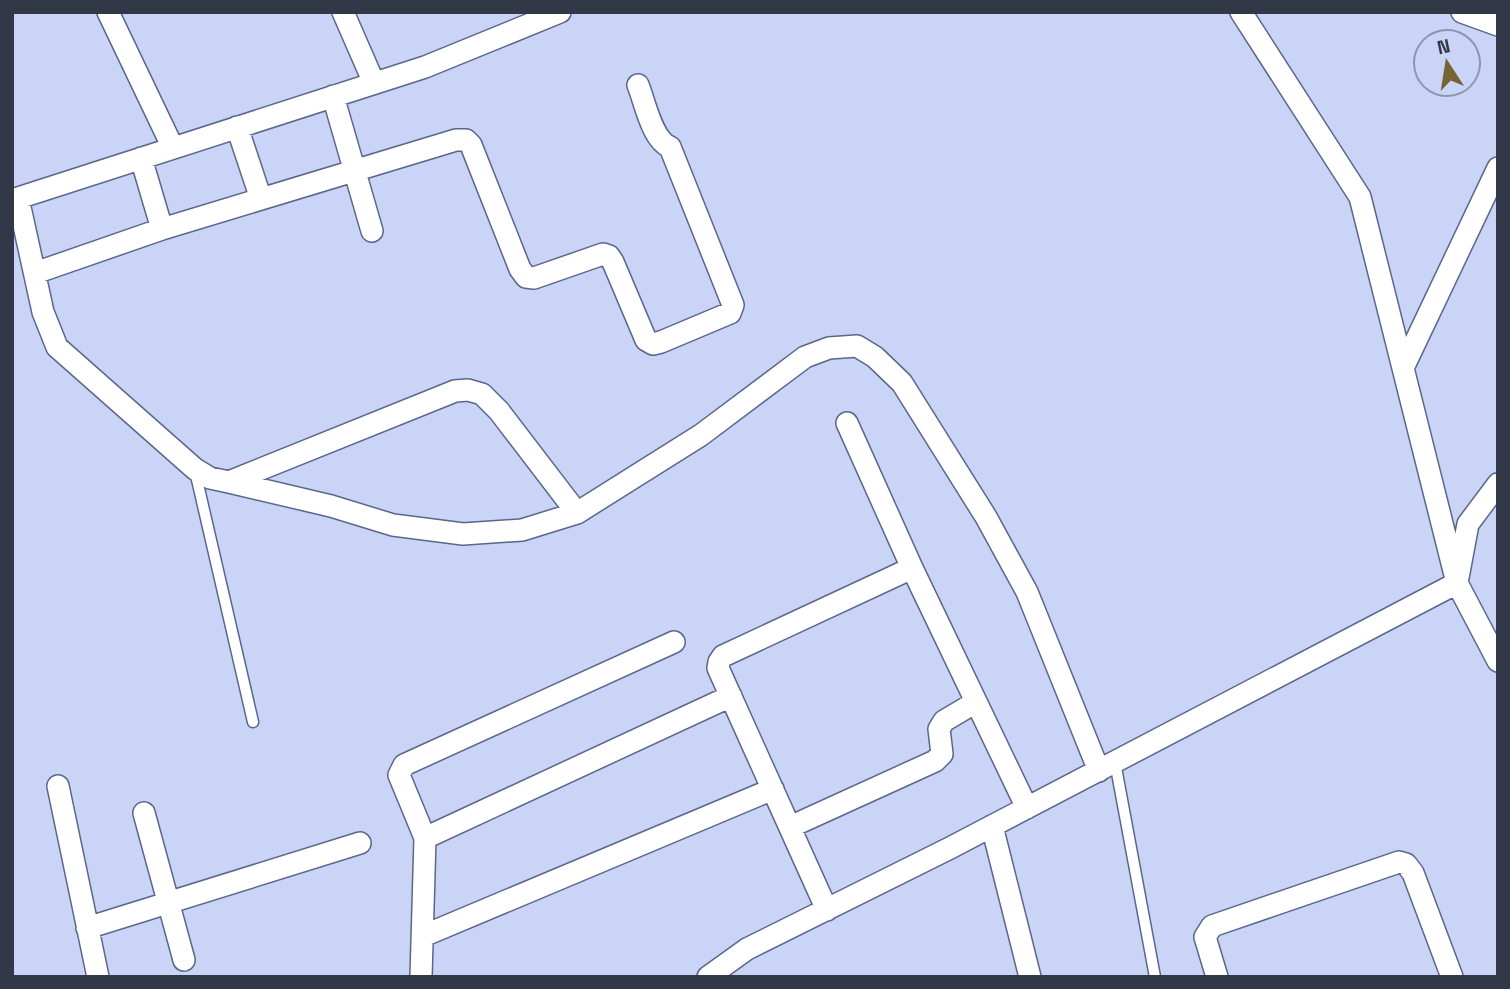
<svg xmlns="http://www.w3.org/2000/svg" width="1510" height="989" viewBox="0 0 1510 989" font-family="'Space Grotesk',sans-serif">
	<style>
		.lines { fill: none; stroke-linecap: round; stroke-linejoin: round }
		.lane-casing { stroke: #5a668b; stroke-width: 13 }
		.street-casing { stroke: #5a668b; stroke-width: 24 }
		.lane { stroke: #fff; stroke-width: 10 }
		.street { stroke: #fff; stroke-width: 21 }
	</style>
	<rect width="100%" height="100%" fill="#c9d4f7"/>
	<g class="lines">
		<g class="lane-casing">
			<path id="lane" d="M 195,471 L 253,722
				M 1115,762 L 1155,977"/>
		</g>
		<g class="street-casing">
			<path id="street" d="M 108,12 L 173,148
				M 343,12 L 374,83
				M 1241,12 L 1360,197 L 1457,583 L 1498,661
				M 1462,12 L 1498,25
				M 333,96 L 372,231
				M 237,127 L 261,199
				M 141,158 L 162,229
				M 18,198 L 43,312 L 57,347 L 195,469 L 210,478 L 229,482 L 455,391 L 468,390 L 482,394 L 499,411 L 577,513
				M 12,200 L 425,67 L 560,12
				M 35,273 L 162,229 L 456,140 L 466,140 L 471,145 L 520,269 L 526,277 L 534,278 L 603,254 L 609,256 L 613,262 L 646,340 L 653,344 L 661,342 L 730,313 L 733,305 L 670,147 C 652,140 645,102 638,85
				M 1403,368 L 1498,168
				M 229,482 L 331,506 L 393,525 L 463,534 L 522,530 L 577,513 L 701,435 L 805,357 L 829,348 L 857,346 L 875,357 L 902,383 L 986,517 L 1027,592 L 1099,771
				M 912,568 L 1027,808
				M 58,786 L 98,977
				M 144,813 L 184,960
				M 992,826 L 1030,977
				M 790,827 L 935,761 L 942,754 L 939,729 L 944,721 L 976,702
				M 425,838 L 731,696
				M 827,910 L 718,668 L 719,662 L 723,656 L 912,568 L 847,423
				M 87,928 L 360,843
				M 423,936 L 773,789
				M 421,977 L 425,838 L 399,775 L 404,765 L 674,642
				M 708,977 L 747,949 L 950,848 L 1457,583 L 1468,524 L 1498,484
				M 1217,977 L 1205,937 L 1212,926 L 1399,862 L 1406,864 L 1413,873 L 1452,977"/>
		</g>
		<use href="#lane" class="lane"/>
		<use href="#street" class="street"/>
	</g>
	<rect width="1510" height="989" fill="none" stroke="#333849" stroke-width="28"/>
	<g transform="translate(1447 63) rotate(348)"><circle r="33" fill="#c9d4f7" stroke="#8d96b1" stroke-width="2"/>
	<path d="M0-5L12 26L0 18L-12 26Z" fill="#766432"/>
	<text y="-10" font-size="19" font-weight="bold" text-anchor="middle" fill="#333849">N</text>
	</g>
</svg>
